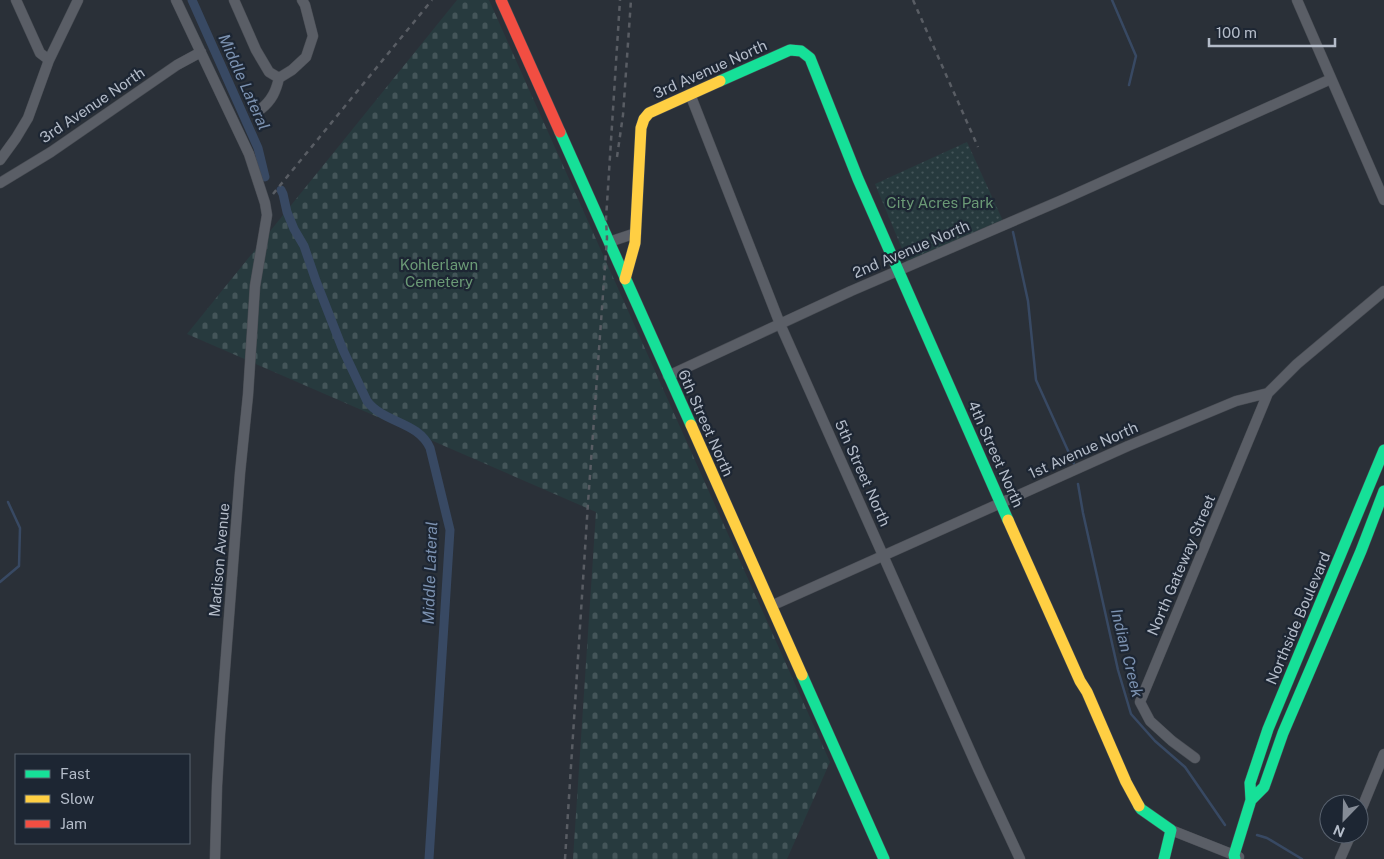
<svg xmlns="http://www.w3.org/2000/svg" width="1384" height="859" viewBox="0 0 1384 859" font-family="'Public Sans',sans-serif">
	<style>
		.cemetery { fill: url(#cemetery-stones) }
		.park { fill: url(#park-dots) }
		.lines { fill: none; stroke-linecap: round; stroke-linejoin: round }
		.stream { stroke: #384963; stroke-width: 2.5 }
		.canal { stroke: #384963; stroke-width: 9 }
		.street-casing { stroke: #484c53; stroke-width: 11 }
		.fast-casing { stroke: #484c53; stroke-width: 12 }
		.slow-casing { stroke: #484c53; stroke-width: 12 }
		.jam-casing { stroke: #484c53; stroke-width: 12 }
		.street { stroke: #5a5e66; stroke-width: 10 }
		.fast { stroke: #16e098; stroke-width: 11 }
		.slow { stroke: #ffcf43; stroke-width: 11 }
		.jam { stroke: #f24e42; stroke-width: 11 }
		.rail { stroke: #595d64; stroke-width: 2.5; stroke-dasharray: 5 5; stroke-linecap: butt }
		.labels { text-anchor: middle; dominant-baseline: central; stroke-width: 4.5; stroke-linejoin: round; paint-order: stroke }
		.street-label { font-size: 15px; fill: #b4bcc9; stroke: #1d2633 }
		.park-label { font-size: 15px; fill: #6b9a76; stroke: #1d2633 }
		.water-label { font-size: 16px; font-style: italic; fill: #7c92b1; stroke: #1d2633 }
	</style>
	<defs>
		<pattern id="cemetery-stones" width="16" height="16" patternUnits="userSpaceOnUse" patternTransform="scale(1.25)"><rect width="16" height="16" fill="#273a3e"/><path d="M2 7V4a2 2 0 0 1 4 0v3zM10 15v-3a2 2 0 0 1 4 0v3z" fill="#445559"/></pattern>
		<pattern id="park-dots" width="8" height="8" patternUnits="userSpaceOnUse" patternTransform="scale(1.25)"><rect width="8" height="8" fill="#273a3e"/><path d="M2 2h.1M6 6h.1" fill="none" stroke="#445559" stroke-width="1.8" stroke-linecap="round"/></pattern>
	</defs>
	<rect width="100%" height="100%" fill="#2a3038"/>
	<path class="cemetery" d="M 457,0 L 489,0 L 830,762 L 787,859 L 573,859 L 596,512 L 187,334 Z"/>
	<path class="park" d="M 967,142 L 1003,221 L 908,263 L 875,184 Z"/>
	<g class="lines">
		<path class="stream" d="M 1112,0 L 1136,56 L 1129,85
			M 1013,232 L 1028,301 L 1036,380 L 1074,464
			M 1078,484 L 1083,513 L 1118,670 L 1131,714 L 1155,741 L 1185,767 L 1225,825
			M 0,582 L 19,566 L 20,528 L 8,502
			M 1257,835 L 1267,838 L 1302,859"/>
		<path class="canal" d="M 192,0 L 258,148 L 265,177
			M 281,190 L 283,194 L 287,212 L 294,229 L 304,246 L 316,281 L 343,350 L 367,401 C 383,423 418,421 430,448 L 450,530 L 429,859"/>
		<g class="street-casing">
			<path id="street" d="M 16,0 L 40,53 L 49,60
				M 176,0 L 249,154 L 265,203 L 267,215 L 255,286 L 248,395 L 240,473 L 220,734 L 217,786 L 215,859
				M 234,0 L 256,50 L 269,72 L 279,78 L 292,70 L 306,57 L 313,36 L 305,5 L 302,0
				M 1297,0 L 1384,200
				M 690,94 L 780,324 L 979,771 L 1020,859
				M 261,109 C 272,100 276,91 279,78
				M 0,160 L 16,138 L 28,118 L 49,60 L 78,0
				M 0,183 L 51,152 L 177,65 L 201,52
				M 609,242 L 636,233
				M 668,376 L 851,291 L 1062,200 L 1331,79
				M 771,606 L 1128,446 L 1236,401 L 1268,393 L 1297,364 L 1384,291
				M 1195,758 L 1172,741 L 1150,721 L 1140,702 L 1268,393
				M 1359,815 L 1384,754
				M 1171,830 L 1239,857
				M 1340,859 L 1351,834"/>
		</g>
		<g class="fast-casing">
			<path id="fast" d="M 720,81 L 790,50 L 801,51 L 810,58 L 858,179 L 1008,520
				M 560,132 L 691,425
				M 802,675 L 884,859
				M 1251,800 L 1264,787 L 1283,733 L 1361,551 L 1384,491
				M 1139,806 L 1141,809 L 1171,830 L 1164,859
				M 1235,859 L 1234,855 L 1251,800 L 1250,783 L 1268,729 L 1384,450"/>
		</g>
		<g class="slow-casing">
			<path id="slow" d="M 625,279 L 635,243 L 641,128 L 644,119 L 649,113 L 720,81
				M 691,425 L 802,675
				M 1008,520 L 1080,681 L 1087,692 L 1126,782 L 1139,806"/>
		</g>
		<g class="jam-casing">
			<path id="jam" d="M 501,0 L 560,132"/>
		</g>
		<use href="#street" class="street"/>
		<use href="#fast" class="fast"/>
		<use href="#slow" class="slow"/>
		<use href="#jam" class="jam"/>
		<path class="rail" d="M 913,0 L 978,147
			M 617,157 L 623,115 L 631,0
			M 273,194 L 432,0
			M 565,859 L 588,503 L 607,238 L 606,219 L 620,0"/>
	</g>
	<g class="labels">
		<g class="street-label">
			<text transform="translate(710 69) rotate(-24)">3rd Avenue North</text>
			<text transform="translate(92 105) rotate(-34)">3rd Avenue North</text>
			<text transform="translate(911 249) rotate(-23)">2nd Avenue North</text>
			<text transform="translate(706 423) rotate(66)">6th Street North</text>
			<text transform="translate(1083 450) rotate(-24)">1st Avenue North</text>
			<text transform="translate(996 454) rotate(66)">4th Street North</text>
			<text transform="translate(863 473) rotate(66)">5th Street North</text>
			<text transform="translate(219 560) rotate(-85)">Madison Avenue</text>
			<text transform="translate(1181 565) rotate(-67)">North Gateway Street</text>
			<text transform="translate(1298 618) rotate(-67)">Northside Boulevard</text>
		</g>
		<g class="park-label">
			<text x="940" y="202">City Acres Park</text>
			<text x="439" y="264">Kohlerlawn<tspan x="439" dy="17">Cemetery</tspan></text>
		</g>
		<g class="water-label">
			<text transform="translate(244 82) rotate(66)">Middle Lateral</text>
			<text transform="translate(430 573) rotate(-88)">Middle Lateral</text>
			<text transform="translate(1127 653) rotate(76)">Indian Creek</text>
		</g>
	</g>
	<rect x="15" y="754" width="175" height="90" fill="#1d2633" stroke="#59626f"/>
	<rect x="25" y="770" width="25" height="8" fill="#16e098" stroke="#59626f"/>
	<text x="60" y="779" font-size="15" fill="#b4bcc9">Fast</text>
	<rect x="25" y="795" width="25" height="8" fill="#ffcf43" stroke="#59626f"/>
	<text x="60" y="804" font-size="15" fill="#b4bcc9">Slow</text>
	<rect x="25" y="820" width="25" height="8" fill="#f24e42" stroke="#59626f"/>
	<text x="60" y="829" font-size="15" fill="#b4bcc9">Jam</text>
	<g transform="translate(1344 819) rotate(203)"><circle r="24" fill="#1d2633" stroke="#59626f"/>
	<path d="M0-4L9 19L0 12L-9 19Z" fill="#848b96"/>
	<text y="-8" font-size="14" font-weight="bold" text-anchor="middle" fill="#b4bcc9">N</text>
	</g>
	<path d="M1209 38v8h126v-8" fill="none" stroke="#b4bcc9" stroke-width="2.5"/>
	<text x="1216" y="38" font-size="15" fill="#b4bcc9" stroke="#1d2633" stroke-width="4" paint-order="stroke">100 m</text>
</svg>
